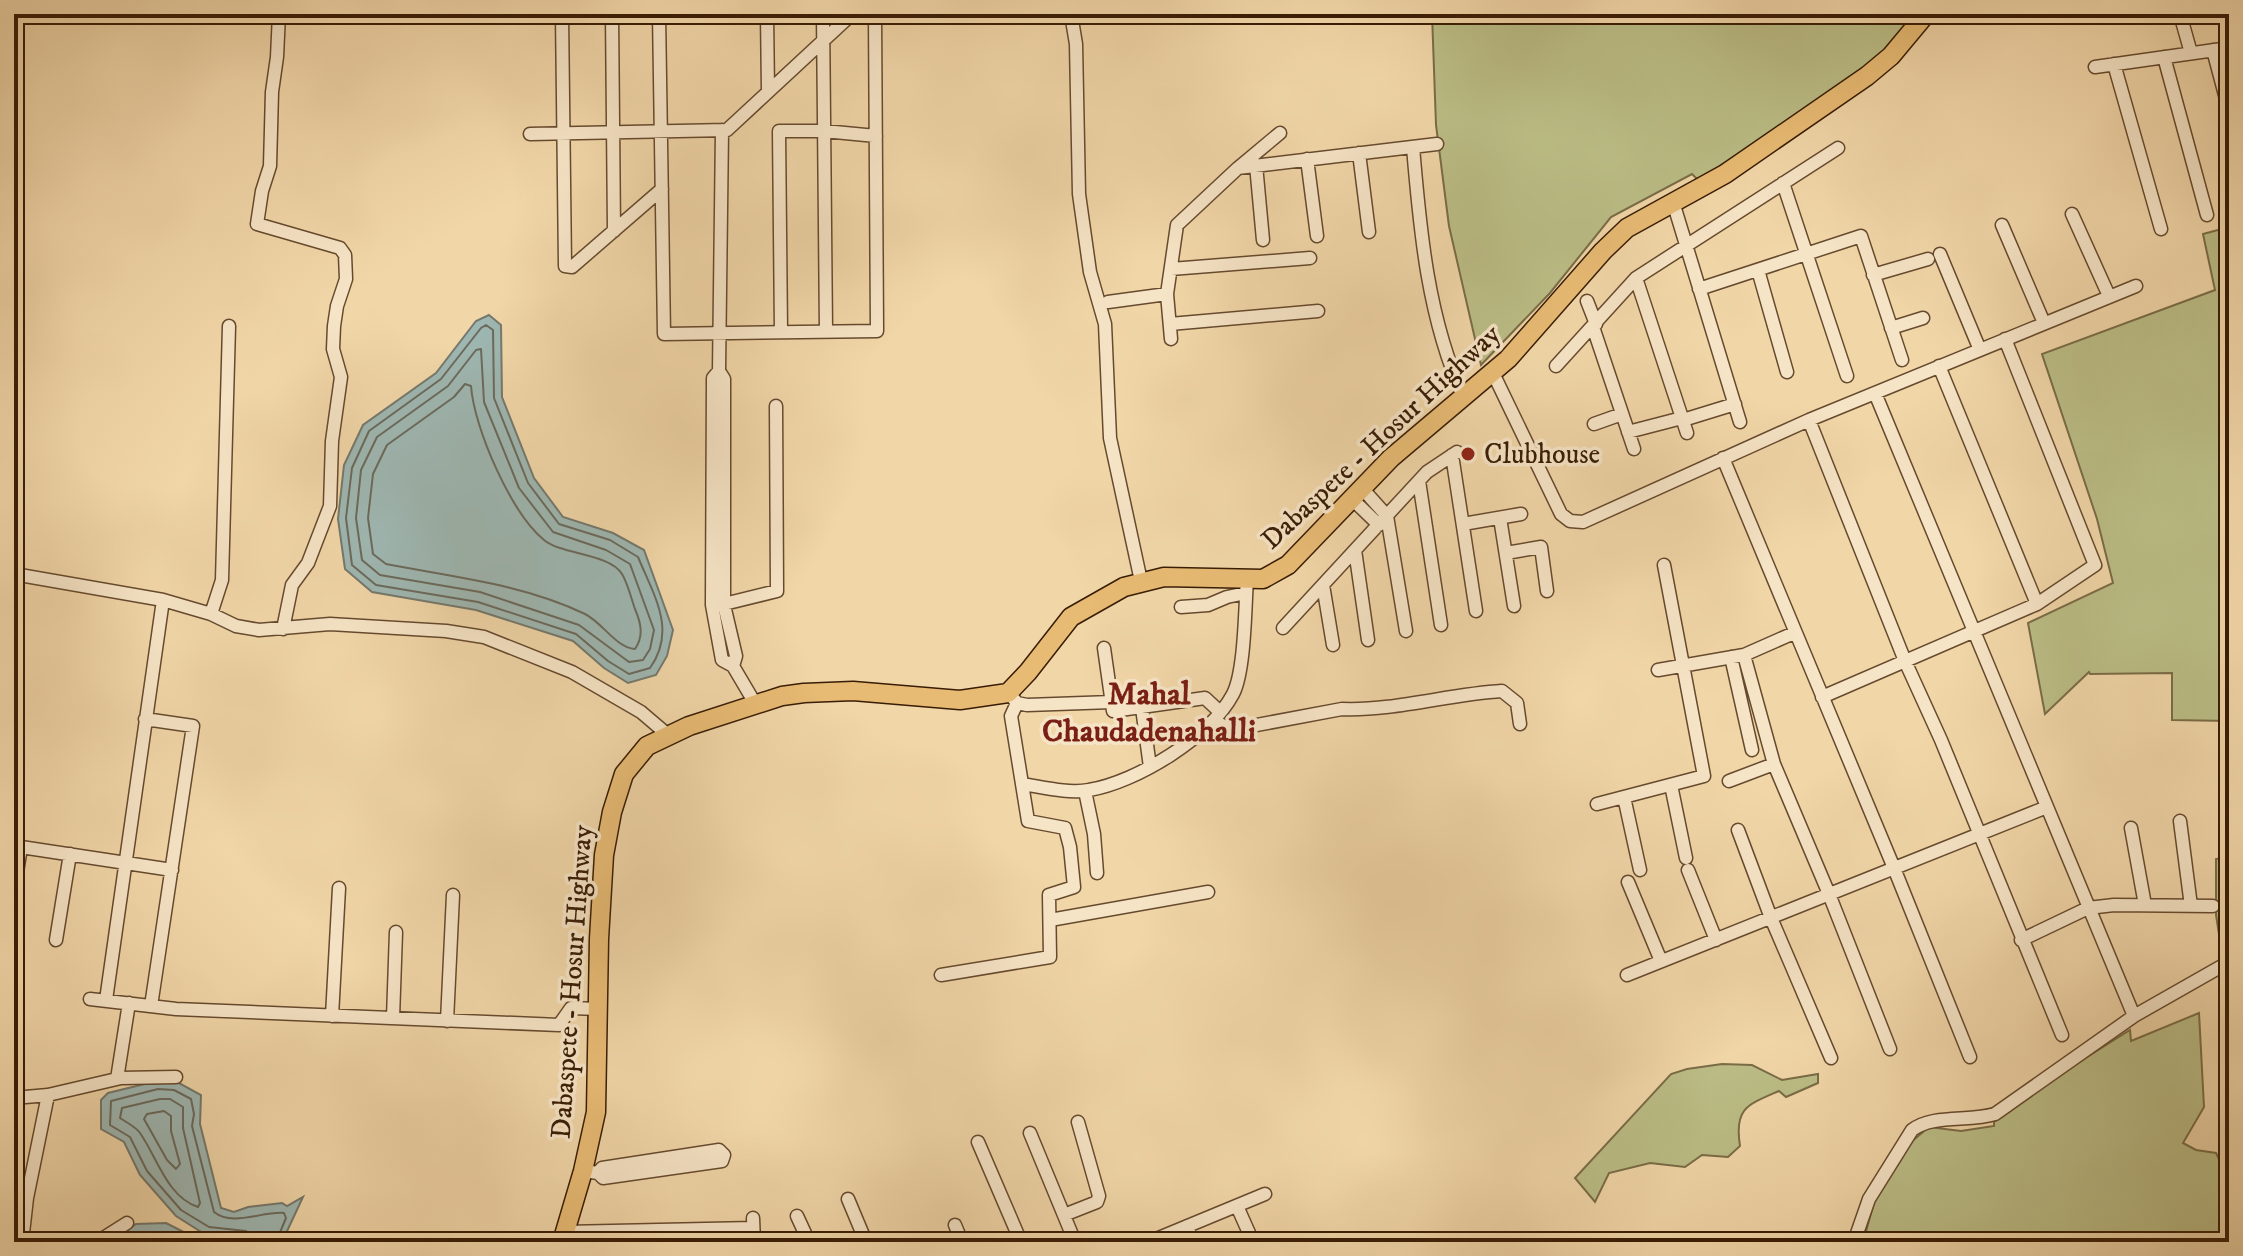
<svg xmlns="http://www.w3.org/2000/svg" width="2243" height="1256" viewBox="0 0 2243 1256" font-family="'IM FELL DW Pica',serif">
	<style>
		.green { fill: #bbbd86; stroke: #7a6c46; stroke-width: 2 }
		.water { fill: #9eb7b2; stroke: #75796d; stroke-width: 2 }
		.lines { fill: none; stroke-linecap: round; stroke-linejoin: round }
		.shore { stroke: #6b6a5c; stroke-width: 2 }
		.minor-casing { stroke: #664a2e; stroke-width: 15 }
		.highway-casing { stroke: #381c05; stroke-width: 21 }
		.minor { stroke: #f6e4c6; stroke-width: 12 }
		.highway { stroke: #e8bb74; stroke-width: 18 }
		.poi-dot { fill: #8f2418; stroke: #f6e4c6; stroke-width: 3 }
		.labels { text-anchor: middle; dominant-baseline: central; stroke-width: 7; stroke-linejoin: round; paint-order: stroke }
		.street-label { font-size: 28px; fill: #381c05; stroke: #f6e4c6 }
		.poi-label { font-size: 28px; fill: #381c05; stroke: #f6e4c6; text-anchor: start }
		.quarter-label { font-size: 32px; font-weight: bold; fill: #7a1f14; stroke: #f6e4c6 }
	</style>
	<rect width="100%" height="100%" fill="#f1d6a8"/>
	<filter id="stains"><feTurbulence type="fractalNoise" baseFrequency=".0025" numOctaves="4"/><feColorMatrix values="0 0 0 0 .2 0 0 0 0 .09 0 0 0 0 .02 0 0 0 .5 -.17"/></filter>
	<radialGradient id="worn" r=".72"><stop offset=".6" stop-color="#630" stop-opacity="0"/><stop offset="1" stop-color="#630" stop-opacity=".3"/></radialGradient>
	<path class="green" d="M 1432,14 L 1916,14 C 1871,79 1765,136 1698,180 L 1692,174 L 1611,217 L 1550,293 L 1481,365 L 1449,226 L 1436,125 Z
		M 2229,227 L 2229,721 L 2172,720 L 2172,673 L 2090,674 L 2089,672 L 2045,714 L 2028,623 L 2113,583 L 2097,519 L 2042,354 L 2215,290 L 2203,234 Z
		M 2229,857 L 2229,957 L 2223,960 L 2216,915 L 2216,859 Z
		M 2199,1013 L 2204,1107 L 2183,1143 L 2196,1150 L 2216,1153 L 2220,1161 L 2229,1165 L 2229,1242 L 1863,1242 L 1875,1199 L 1911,1142 L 1929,1127 L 1961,1131 L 1994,1126 L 1994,1122 L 2068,1069 L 2130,1030 L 2131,1041 Z
		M 1722,1064 L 1752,1065 L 1782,1080 L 1818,1074 L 1818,1083 L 1786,1097 L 1779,1091 C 1747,1105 1734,1108 1740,1146 L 1728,1157 L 1702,1155 L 1685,1167 L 1650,1163 L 1609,1173 L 1595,1202 L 1575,1178 L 1671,1074 L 1687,1069 Z"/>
	<path class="water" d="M 489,315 L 501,325 L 502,397 L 534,478 L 563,517 L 613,533 L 644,550 L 673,630 L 667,656 L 656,675 L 628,683 L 604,668 L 573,641 L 476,610 L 372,592 L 345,569 L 338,519 L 344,465 L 363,425 L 436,373 L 476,321 Z
		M 157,1081 L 179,1083 L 201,1095 L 200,1124 L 221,1208 L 234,1212 L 248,1207 L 282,1203 L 287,1206 L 303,1197 L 282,1242 L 251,1242 L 239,1237 L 206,1235 L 176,1216 L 140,1175 L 124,1142 L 101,1129 L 101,1100 L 108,1093 Z
		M 166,1223 L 203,1242 L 103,1242 L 136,1224 Z"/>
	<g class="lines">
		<path class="shore" d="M 486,325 L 493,330 L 494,398 L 528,483 L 559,524 L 610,540 L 638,557 C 654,596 677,630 650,668 L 629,674 L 608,661 L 576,634 L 478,602 L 376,585 L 352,565 L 346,518 L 352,468 L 369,431 L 441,379 L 481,328 Z
			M 481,349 L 484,402 L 519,488 L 553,532 L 606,550 L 630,564 L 654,630 L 650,649 L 643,660 L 629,662 L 579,625 L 480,592 L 380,575 L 362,560 L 356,518 L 361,470 L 377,437 L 448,386 L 476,350 Z
			M 465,384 L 471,386 C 474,428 511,513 544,540 C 562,555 609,553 622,574 C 628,584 631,598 635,609 C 641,623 644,636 635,649 C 615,647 603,623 585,614 C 523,584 453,577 386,564 L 373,554 L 368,518 L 373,474 L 387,445 L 454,397 Z
			M 160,1099 L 170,1099 L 183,1107 L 183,1128 L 200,1203 L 198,1207 C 167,1197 157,1157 140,1133 C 135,1126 127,1123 120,1118 L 122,1108 Z
			M 164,1111 L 171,1116 L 171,1131 L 180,1164 L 176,1169 L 167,1160 L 144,1119 L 147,1114 Z
			M 252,1242 L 250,1235 L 246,1231 L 209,1227 L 181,1210 L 147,1171 L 130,1137 L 110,1125 L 111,1101 L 158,1089 L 174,1090 L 191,1099 L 194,1114 L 192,1126 L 214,1212 C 233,1227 262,1211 284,1213 L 286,1218 L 276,1242"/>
		<g class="minor-casing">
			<path id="minor" d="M 279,14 L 277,57 L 272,92 L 270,166 L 262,191 L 257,224 L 340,248 L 345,255 L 346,279 L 337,306 L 334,326 L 333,349 L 341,377 L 332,441 L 330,506 L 308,563 L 292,585 L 283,629
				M 562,14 L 565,266 L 572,267 L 662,189
				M 612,14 L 614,231
				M 659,14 L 664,334 L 877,331 L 875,14
				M 767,14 L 768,92
				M 823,14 L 826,332
				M 1071,14 L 1076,44 L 1079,194 L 1090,272 L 1105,324 L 1110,438 L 1141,581
				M 2180,14 L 2191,53
				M 2213,50 L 2229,110
				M 2164,57 L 2207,215
				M 2114,64 L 2161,229
				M 2095,67 L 2229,48
				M 722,130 L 719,371 L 724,379 L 724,605 L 736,656 L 733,666 L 756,705
				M 530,134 L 727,130 L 852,14
				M 1413,147 C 1420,231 1428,320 1464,398
				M 1359,153 L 1369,232
				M 1307,159 L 1317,236
				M 1256,165 L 1263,240
				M 1238,168 L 1437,144
				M 1783,183 L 1847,376
				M 1673,202 L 1740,422
				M 2072,214 L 2109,296
				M 2002,225 L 2044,323
				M 1940,254 L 1980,350
				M 1171,269 L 1310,258
				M 1758,270 L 1787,372
				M 1873,275 L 1928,259
				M 1636,278 L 1687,433
				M 1699,289 L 1861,236 L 1902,360
				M 1587,301 L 1596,324
				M 1108,302 L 1167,294
				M 1170,324 L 1318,311
				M 1593,327 L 1634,449
				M 1891,328 L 1923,318
				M 781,332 L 779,131 L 824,131 L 876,136
				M 1171,339 L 1167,294 L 1177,225 L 1238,168 L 1280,133
				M 1556,366 L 1636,278 L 1838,148
				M 1939,366 L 2037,604
				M 719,371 L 713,378 L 712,605 L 722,660 L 733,666
				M 1493,373 L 1561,514 L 1570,521 L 1583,522 L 1809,420 L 2136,286
				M 1875,393 L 2134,1016
				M 1683,420 L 1735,404
				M 1809,420 L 1905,661 L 1941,740 L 2062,1035
				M 1594,424 L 1622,414
				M 1628,432 L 1682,418
				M 1452,455 L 1476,611
				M 1723,458 L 1894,868 L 1970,1057
				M 1419,481 L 1441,625
				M 1361,487 L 1387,516 L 1406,631
				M 1351,498 L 1379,525
				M 1500,518 L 1514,606
				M 1463,524 L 1521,514
				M 1355,550 L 1368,640
				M 1506,553 L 1541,547 L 1547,591
				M 14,574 L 163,600 L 211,614 L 236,626 L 259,630 L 330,624 L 446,631 L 484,637 L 572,672 L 641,712 L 668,735
				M 1323,585 L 1333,645
				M 720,605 L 777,591 L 776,406
				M 1181,607 L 1208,605 L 1227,597 L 1246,593
				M 211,614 L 222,580 L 229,326
				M 1283,628 L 1427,472 L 1457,452
				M 1104,648 L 1113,711 L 1205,698 L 1219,711
				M 1744,655 L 1774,764 L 1829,894 L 1890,1049
				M 1731,657 L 1752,750
				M 1658,670 L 1744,655 L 1794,633
				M 1822,697 L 2037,604 L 2095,565 L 2005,339
				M 1013,698 L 1017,703 L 1027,705 L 1112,702
				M 1142,708 L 1150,767
				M 145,719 L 193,726 L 151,1006
				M 1214,720 L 1230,730 L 1342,709 C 1395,711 1449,694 1502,691 L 1517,703 L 1520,724
				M 1729,781 L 1774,764
				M 1022,784 C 1042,787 1068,794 1089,790 C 1137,782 1210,737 1233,694 C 1245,671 1245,607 1247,579
				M 1671,785 L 1686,858
				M 1085,791 L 1094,834 L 1097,873
				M 1624,797 L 1640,870
				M 1597,804 L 1704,776 L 1664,565
				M 2180,821 L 2191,906
				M 2131,828 L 2145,905
				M 1738,830 L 1771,918 L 1831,1058
				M 1688,870 L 1716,940
				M 1628,882 L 1661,961
				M 14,891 L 21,847 L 172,870
				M 1050,920 L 1208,892
				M 56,940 L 70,854
				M 2021,940 L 2088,908 L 2114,905 L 2213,906
				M 941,975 L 1050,957 L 1049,895 L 1074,887 L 1070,847 L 1065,828 L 1028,821 L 1011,716 L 1017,703
				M 1627,975 L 2047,807
				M 90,999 L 176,1009 L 559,1025 L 571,1008 L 598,1009
				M 106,1000 L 163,600
				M 332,1016 L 339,888
				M 393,1018 L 396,932
				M 447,1021 L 453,895
				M 117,1079 L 129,1003
				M 14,1098 L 48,1095 L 121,1078 L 176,1077
				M 1030,1133 L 1075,1242
				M 978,1142 L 1021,1242
				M 583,1171 L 598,1173 L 603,1178 L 722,1161 L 724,1155 L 719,1150 L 602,1168 L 598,1173
				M 848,1199 L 866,1242
				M 1237,1206 L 1253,1242
				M 1064,1215 L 1097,1202 L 1099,1196 L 1078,1122
				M 797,1216 L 809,1242
				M 753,1218 L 754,1242
				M 955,1225 L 962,1242
				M 1187,1226 L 1193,1242
				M 565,1232 L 753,1228
				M 22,1242 L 27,1198 L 48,1095
				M 97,1242 L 127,1223
				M 1149,1242 L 1265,1194
				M 1854,1242 L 1869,1199 L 1912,1130 C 1933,1114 1969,1122 1995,1114 L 2134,1016 L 2229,962"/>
		</g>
		<g class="highway-casing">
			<path id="highway" d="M 562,1242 L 583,1171 L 596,1112 L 599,939 L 604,855 L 612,812 L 624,774 L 647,746 L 689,726 L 782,696 L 804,693 L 853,691 L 960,700 L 1008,693 L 1028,672 L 1071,617 L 1124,587 L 1164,577 L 1263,579 L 1288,565 L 1391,458 L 1508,359 L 1603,251 L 1627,228 L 1725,174 L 1867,76 L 1891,56 L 1926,14"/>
		</g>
		<use href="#minor" class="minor"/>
		<use href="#highway" class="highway"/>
	</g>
	<circle class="poi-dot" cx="1468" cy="454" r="8"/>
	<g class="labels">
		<g class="street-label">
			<text transform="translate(1381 437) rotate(-43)">Dabaspete - Hosur Highway</text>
			<text transform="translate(572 982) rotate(-86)">Dabaspete - Hosur Highway</text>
		</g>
		<g class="poi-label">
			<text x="1484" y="454">Clubhouse</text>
		</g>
		<g class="quarter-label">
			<text x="1149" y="695">Mahal<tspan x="1149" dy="37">Chaudadenahalli</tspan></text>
		</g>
	</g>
	<rect width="2243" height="1256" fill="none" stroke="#f1d6a8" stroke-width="48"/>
	<rect x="16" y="16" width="2211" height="1224" fill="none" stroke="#381c05" stroke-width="4"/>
	<rect x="24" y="24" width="2195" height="1208" fill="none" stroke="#381c05" stroke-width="2"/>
	<rect width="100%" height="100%" filter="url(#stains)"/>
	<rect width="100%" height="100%" fill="url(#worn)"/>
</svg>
